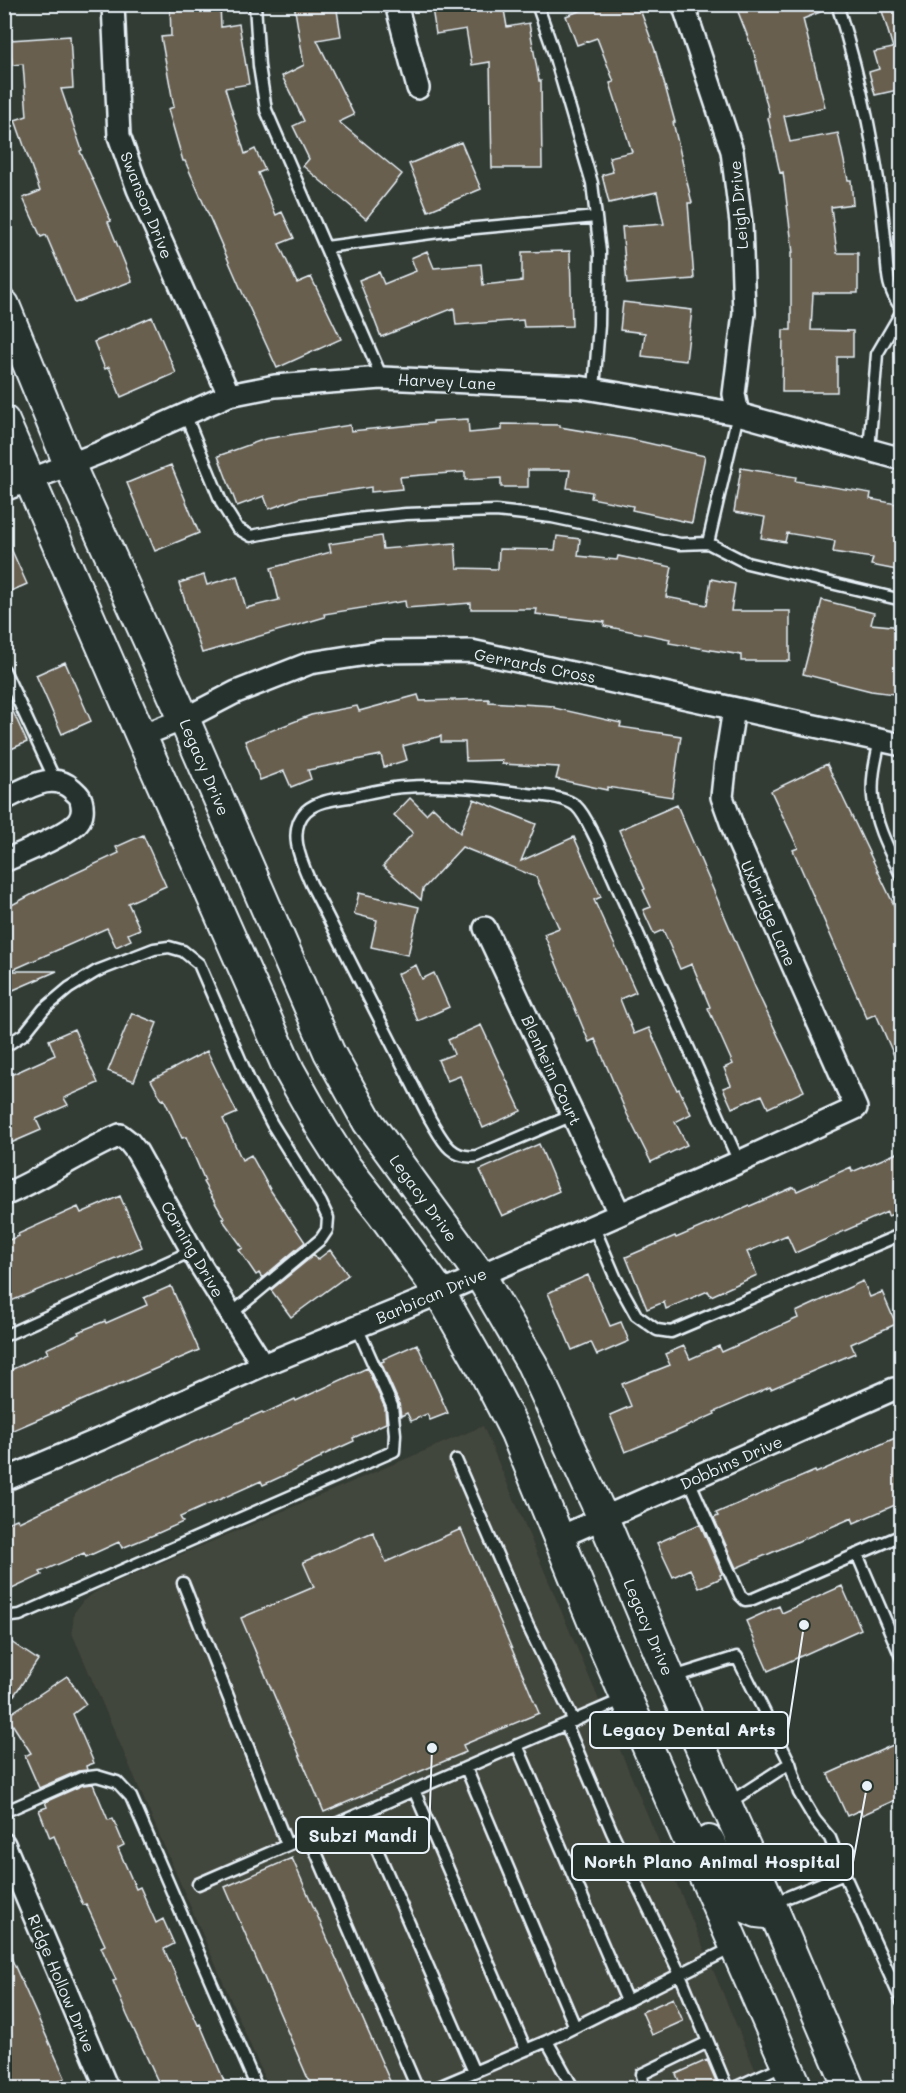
<svg xmlns="http://www.w3.org/2000/svg" width="906" height="2093" viewBox="0 0 906 2093" font-family="Mali,sans-serif">
	<style>
		.built { fill: #43463c }
		.building { fill: #675e50; stroke: #e8f1f8; stroke-width: 1.5 }
		.lines { fill: none; stroke-linecap: round; stroke-linejoin: round }
		.lane-casing { stroke: #e8f1f8; stroke-width: 15 }
		.street-casing { stroke: #e8f1f8; stroke-width: 26 }
		.secondary-casing { stroke: #e8f1f8; stroke-width: 34 }
		.lane { stroke: #26332d; stroke-width: 10 }
		.street { stroke: #26332d; stroke-width: 21 }
		.secondary { stroke: #26332d; stroke-width: 30 }
		.labels { text-anchor: middle; dominant-baseline: central; stroke-width: 4.5; stroke-linejoin: round; paint-order: stroke }
		.street-label { font-size: 16px; fill: #e8f1f8; stroke: #26332d }
		.leader { fill: none; stroke: #e8f1f8; stroke-width: 2 }
		.callout-dot { fill: #e8f1f8; stroke: #26332d; stroke-width: 2 }
		.callout { fill: #26332d; stroke: #e8f1f8; stroke-width: 2 }
		.callout-label { font-size: 18px; text-anchor: middle; font-weight: bold; fill: #e8f1f8 }
	</style>
	<rect width="100%" height="100%" fill="#333c34"/>
	<filter id="ink" filterUnits="userSpaceOnUse"><feTurbulence type="fractalNoise" baseFrequency=".0167" numOctaves="2"/><feDisplacementMap in="SourceGraphic" scale="12" xChannelSelector="R" yChannelSelector="G"/><feConvolveMatrix kernelMatrix="1 2 1 2 8 2 1 2 1" color-interpolation-filters="sRGB"/></filter>
	<g filter="url(#ink)">
		<path class="built" d="M 483,1426 L 763,2088 L 269,2088 L 72,1633 L 74,1613 L 83,1601 L 100,1589 Z"/>
		<path class="building" d="M 170,4 L 220,4 L 221,27 L 239,24 L 249,84 L 225,88 L 245,154 L 255,149 L 265,170 L 258,173 L 276,215 L 282,212 L 294,238 L 279,244 L 297,283 L 311,277 L 341,339 L 277,368 L 243,294 L 185,161 L 183,161 L 168,109 L 174,107 L 161,37 L 171,36 Z
			M 294,4 L 336,4 L 341,36 L 317,40 L 354,115 L 339,122 L 402,174 L 366,219 L 303,166 L 309,159 L 293,126 L 304,121 L 282,76 L 304,65 Z
			M 453,4 L 503,4 L 507,27 L 529,23 L 539,81 L 541,81 L 542,168 L 492,168 L 490,62 L 472,65 L 466,29 L 436,34 L 432,8 Z
			M 598,4 L 638,4 L 655,50 L 675,122 L 673,122 L 692,203 L 688,203 L 694,279 L 627,284 L 622,227 L 664,224 L 657,192 L 609,203 L 602,175 L 613,172 L 609,157 L 632,152 L 610,83 L 614,82 L 597,38 L 577,45 L 566,16 Z
			M 735,4 L 830,4 L 830,8 L 803,19 L 825,107 L 784,116 L 790,142 L 838,133 L 848,180 L 851,180 L 853,204 L 831,207 L 837,253 L 858,253 L 858,293 L 813,293 L 811,330 L 853,331 L 853,357 L 837,357 L 837,392 L 782,392 L 783,330 L 791,330 L 791,253 L 793,253 L 783,172 L 780,173 L 768,118 L 770,117 L 754,53 Z
			M 880,4 L 902,4 L 902,89 L 875,95 L 869,72 L 879,69 L 874,52 L 893,48 Z
			M 70,36 L 73,88 L 61,89 L 82,150 L 80,151 L 111,221 L 108,222 L 132,281 L 75,303 L 46,235 L 41,237 L 23,198 L 40,191 L 15,120 L 27,116 L 23,64 L 12,65 L 10,40 Z
			M 461,142 L 481,189 L 428,211 L 409,164 Z
			M 427,251 L 434,268 L 481,264 L 483,285 L 522,281 L 522,252 L 570,251 L 572,326 L 524,327 L 523,320 L 456,325 L 454,308 L 381,337 L 359,280 L 379,272 L 384,284 L 416,271 L 411,258 Z
			M 623,302 L 692,310 L 686,361 L 642,356 L 645,333 L 620,330 Z
			M 152,317 L 176,373 L 121,397 L 109,367 L 105,369 L 94,342 Z
			M 468,419 L 469,433 L 502,430 L 502,424 L 560,425 L 560,427 L 630,439 L 705,456 L 692,523 L 632,510 L 633,506 L 591,498 L 592,492 L 567,488 L 570,470 L 528,470 L 528,487 L 501,487 L 501,478 L 465,480 L 465,472 L 422,475 L 400,477 L 402,489 L 371,492 L 371,487 L 299,498 L 269,509 L 264,496 L 237,506 L 218,456 L 265,439 L 350,425 L 351,431 L 433,423 L 433,421 Z
			M 171,465 L 199,533 L 155,551 L 127,483 Z
			M 741,468 L 796,477 L 795,481 L 871,493 L 870,499 L 902,505 L 902,571 L 871,565 L 873,558 L 833,552 L 835,541 L 787,533 L 785,542 L 761,538 L 765,517 L 734,512 Z
			M 4,533 L 27,584 L 4,594 Z
			M 381,536 L 383,549 L 455,543 L 457,568 L 498,569 L 499,549 L 555,550 L 557,536 L 580,539 L 578,556 L 617,560 L 618,556 L 672,567 L 666,597 L 707,605 L 711,579 L 735,584 L 731,611 L 790,611 L 790,661 L 741,661 L 741,655 L 669,643 L 670,639 L 604,626 L 605,622 L 536,614 L 537,609 L 471,609 L 471,603 L 406,608 L 405,601 L 324,614 L 325,617 L 202,653 L 179,583 L 204,575 L 207,585 L 237,576 L 246,608 L 279,600 L 271,568 L 331,552 L 329,544 Z
			M 822,600 L 874,613 L 871,624 L 902,627 L 902,695 L 871,691 L 803,674 Z
			M 65,662 L 91,721 L 62,734 L 36,675 Z
			M 4,692 L 27,742 L 4,752 Z
			M 418,695 L 420,701 L 489,699 L 489,702 L 554,706 L 554,708 L 621,723 L 620,727 L 681,736 L 672,797 L 607,787 L 607,790 L 556,779 L 559,767 L 502,764 L 503,760 L 466,761 L 465,742 L 441,742 L 441,736 L 403,746 L 407,760 L 384,767 L 381,755 L 308,770 L 311,779 L 291,787 L 284,771 L 260,780 L 245,741 L 311,715 L 357,706 L 359,711 Z
			M 827,764 L 902,922 L 902,1074 L 876,1014 L 867,1018 L 793,850 L 798,848 L 771,791 Z
			M 410,798 L 426,814 L 433,807 L 460,833 L 474,799 L 536,824 L 521,861 L 574,837 L 601,897 L 594,900 L 636,992 L 620,999 L 634,1034 L 649,1028 L 677,1090 L 679,1089 L 691,1114 L 675,1122 L 687,1145 L 651,1162 L 627,1114 L 595,1039 L 589,1042 L 544,934 L 559,928 L 536,877 L 462,847 L 423,889 L 421,900 L 383,866 L 413,833 L 394,815 Z
			M 677,805 L 755,987 L 804,1091 L 768,1108 L 762,1095 L 732,1108 L 723,1088 L 731,1085 L 724,1068 L 733,1064 L 708,1008 L 710,1007 L 692,964 L 680,969 L 663,930 L 654,934 L 643,910 L 651,907 L 643,890 L 645,889 L 619,830 Z
			M 143,835 L 166,886 L 128,903 L 140,929 L 128,934 L 131,940 L 116,947 L 107,928 L 10,971 L 57,971 L 4,994 L 4,909 L 48,886 L 119,853 L 116,847 Z
			M 359,893 L 419,907 L 408,955 L 371,947 L 377,920 L 354,914 Z
			M 416,965 L 422,979 L 434,973 L 449,1007 L 418,1021 L 397,974 Z
			M 132,1013 L 157,1023 L 134,1081 L 108,1071 Z
			M 481,1025 L 521,1111 L 483,1128 L 460,1076 L 447,1081 L 438,1060 L 454,1054 L 448,1040 Z
			M 74,1029 L 98,1083 L 64,1098 L 68,1105 L 36,1119 L 41,1130 L 4,1146 L 4,1078 L 55,1055 L 49,1040 Z
			M 207,1051 L 237,1113 L 223,1119 L 242,1160 L 251,1155 L 271,1191 L 305,1242 L 262,1278 L 259,1273 L 256,1275 L 239,1250 L 243,1248 L 222,1219 L 224,1218 L 203,1182 L 205,1181 L 186,1137 L 182,1138 L 164,1099 L 162,1100 L 151,1080 Z
			M 539,1144 L 559,1191 L 502,1216 L 480,1170 Z
			M 902,1151 L 902,1211 L 888,1216 L 887,1212 L 795,1253 L 787,1235 L 747,1252 L 757,1275 L 711,1296 L 708,1291 L 666,1309 L 664,1302 L 647,1309 L 626,1257 L 675,1236 L 676,1238 L 794,1187 L 797,1191 L 851,1167 L 852,1172 Z
			M 120,1196 L 142,1247 L 4,1304 L 4,1242 L 19,1236 L 18,1234 L 78,1207 L 81,1213 Z
			M 330,1250 L 348,1275 L 291,1317 L 271,1290 L 314,1255 L 317,1260 Z
			M 588,1275 L 610,1326 L 621,1322 L 629,1341 L 597,1355 L 591,1342 L 572,1350 L 548,1293 Z
			M 863,1281 L 870,1297 L 882,1292 L 896,1324 L 851,1344 L 855,1353 L 771,1389 L 770,1387 L 714,1412 L 715,1414 L 677,1431 L 625,1452 L 610,1415 L 631,1406 L 622,1384 L 670,1365 L 665,1354 L 684,1346 L 690,1359 L 719,1346 L 722,1352 L 798,1318 L 796,1312 Z
			M 171,1286 L 199,1350 L 4,1434 L 4,1373 L 48,1353 L 46,1349 L 79,1334 L 78,1332 L 105,1321 L 106,1323 L 147,1305 L 144,1298 Z
			M 417,1344 L 448,1413 L 430,1420 L 427,1414 L 411,1421 L 407,1413 L 401,1416 L 399,1403 L 381,1362 L 384,1361 L 383,1359 Z
			M 367,1368 L 385,1408 L 386,1423 L 353,1438 L 354,1441 L 321,1456 L 321,1458 L 289,1473 L 263,1485 L 261,1481 L 180,1517 L 183,1522 L 156,1534 L 122,1548 L 119,1542 L 86,1557 L 84,1553 L 40,1572 L 42,1575 L 12,1589 L 4,1572 L 4,1524 L 17,1519 L 19,1522 L 94,1486 L 262,1412 L 263,1414 L 295,1399 L 296,1401 Z
			M 902,1435 L 902,1502 L 854,1523 L 852,1518 L 736,1568 L 714,1518 L 718,1516 L 716,1513 L 815,1471 L 816,1473 Z
			M 700,1524 L 722,1574 L 720,1575 L 721,1578 L 699,1588 L 690,1569 L 673,1577 L 657,1543 Z
			M 461,1529 L 539,1713 L 463,1745 L 466,1752 L 324,1812 L 241,1618 L 314,1587 L 303,1562 L 373,1532 L 386,1562 Z
			M 842,1586 L 861,1629 L 768,1671 L 746,1621 L 779,1606 L 782,1613 Z
			M 11,1642 L 38,1660 L 4,1710 L 4,1651 Z
			M 67,1676 L 86,1704 L 73,1714 L 94,1763 L 86,1766 L 87,1770 L 78,1771 L 39,1788 L 25,1756 L 31,1753 L 7,1716 Z
			M 902,1741 L 902,1797 L 862,1815 L 860,1810 L 847,1816 L 828,1774 Z
			M 93,1784 L 108,1820 L 113,1819 L 124,1845 L 118,1848 L 136,1889 L 140,1887 L 156,1923 L 163,1919 L 174,1944 L 164,1949 L 198,2025 L 200,2024 L 227,2088 L 161,2088 L 127,2015 L 113,1981 L 116,1980 L 101,1947 L 105,1945 L 86,1904 L 83,1905 L 54,1836 L 50,1838 L 39,1810 L 47,1807 L 45,1802 L 83,1785 Z
			M 292,1858 L 393,2088 L 312,2088 L 225,1887 Z
			M 4,1942 L 65,2078 L 59,2081 L 63,2088 L 4,2088 Z
			M 673,1998 L 683,2021 L 652,2035 L 642,2012 Z
			M 707,2060 L 719,2088 L 682,2088 L 676,2074 Z"/>
		<g class="lines">
			<g class="lane-casing">
				<path id="lane" d="M 255,4 L 259,66 L 266,110 L 382,378
					M 537,4 L 551,44 L 592,183 L 600,252 L 599,325 L 594,389
					M 837,4 C 861,80 878,159 885,238 C 888,262 884,289 902,308
					M 326,247 L 454,230 L 596,217
					M 185,414 L 222,504 L 237,528 L 251,536 L 282,530 L 356,519 L 406,514 L 496,511 L 552,517 L 680,544 L 708,543 L 738,414
					M 869,450 L 877,354 L 902,311
					M 708,543 L 747,563 L 902,600
					M 4,670 L 55,780
					M 880,740 C 876,759 871,778 873,797 C 875,825 890,852 902,877
					M 4,1047 L 24,1034 L 44,1009 L 69,988 L 97,971 L 154,949 L 169,947 L 183,951 L 199,964 L 249,1080 L 272,1124 L 321,1203 L 328,1218 L 327,1230 L 321,1239 L 231,1314
					M 573,1115 L 477,1156 C 450,1160 442,1139 430,1119 L 311,884 C 302,863 286,831 306,811 C 317,801 336,799 349,797 C 367,793 386,788 404,787 C 446,784 486,788 527,794 C 542,796 564,796 576,806 C 585,814 591,830 597,841 L 739,1162
					M 593,1225 L 616,1279 L 636,1315 L 657,1330 L 671,1332 L 902,1234
					M 4,1336 L 192,1251
					M 456,1460 L 527,1624 L 574,1721
					M 689,1480 L 740,1595 L 745,1600 L 753,1599 L 902,1535
					M 857,1554 L 902,1659
					M 183,1583 L 287,1845
					M 4,1617 L 20,1615 L 394,1451 L 395,1434 L 392,1406 L 357,1327
					M 670,1678 L 737,1657 L 790,1763 L 727,1804
					M 566,1724 L 612,1832 L 680,1974 L 727,2088
					M 517,1745 L 627,2001
					M 790,1763 L 799,1793 L 815,1820 L 830,1838 L 844,1874
					M 466,1768 L 575,2027
					M 414,1790 L 526,2050
					M 4,1812 L 81,1778 L 97,1776 L 117,1782 L 131,1797 L 257,2088
					M 361,1813 L 474,2072
					M 309,1836 L 417,2088
					M 198,1884 L 626,1698
					M 773,1903 L 844,1874 L 902,2002
					M 547,2041 L 732,1948
					M 436,2088 L 547,2041 L 573,2088
					M 644,2088 L 642,2074 L 708,2042
					M 734,2088 L 785,2065"/>
			</g>
			<g class="street-casing">
				<path id="street" d="M 113,4 L 119,136 L 138,189 L 229,395
					M 396,4 L 418,88
					M 683,4 L 732,151 L 741,223 L 744,313 L 734,394 L 738,414
					M 4,490 L 99,453 L 229,395 L 275,386 L 382,378 L 579,387 L 738,414 L 902,459
					M 141,736 L 184,719 L 236,692 L 310,663 L 380,652 L 471,651 L 902,745
					M 4,799 C 25,790 52,770 72,789 C 76,793 80,795 81,800 C 83,807 83,816 78,822 C 69,834 20,854 4,861
					M 485,928 L 619,1213
					M 4,1195 C 45,1178 80,1152 120,1135 L 129,1142 L 137,1152 L 199,1263 L 263,1365
					M 4,1480 L 103,1438 L 263,1365 L 440,1293 L 739,1162 L 856,1108 L 737,839 L 722,797 L 726,760 L 734,709
					M 560,1537 L 894,1389 L 902,1389
					M 4,1844 L 107,2088"/>
			</g>
			<g class="secondary-casing">
				<path id="secondary" d="M 4,305 L 69,464 L 184,719 L 329,1052 L 368,1122 L 480,1275 L 532,1364 L 603,1518 L 670,1678 L 775,1914 L 849,2088
					M 4,421 L 141,736 L 289,1070 L 322,1129 L 346,1167 L 382,1213 L 440,1293 L 482,1367 L 516,1433 L 594,1624 L 797,2088
					M 709,1841 L 743,1906 L 757,1912 L 775,1914"/>
			</g>
			<use href="#lane" class="lane"/>
			<use href="#street" class="street"/>
			<use href="#secondary" class="secondary"/>
		</g>
	</g>
	<g class="labels">
		<g class="street-label">
			<text transform="translate(147 205) rotate(68)">Swanson Drive</text>
			<text transform="translate(738 205) rotate(-95)">Leigh Drive</text>
			<text transform="translate(447 381) rotate(3)">Harvey Lane</text>
			<text transform="translate(535 665) rotate(11)">Gerrards Cross</text>
			<text transform="translate(205 767) rotate(67)">Legacy Drive</text>
			<text transform="translate(769 913) rotate(66)">Uxbridge Lane</text>
			<text transform="translate(552 1070) rotate(65)">Blenheim Court</text>
			<text transform="translate(424 1198) rotate(54)">Legacy Drive</text>
			<text transform="translate(193 1249) rotate(60)">Corning Drive</text>
			<text transform="translate(431 1295) rotate(-23)">Barbican Drive</text>
			<text transform="translate(731 1462) rotate(-24)">Dobbins Drive</text>
			<text transform="translate(649 1627) rotate(67)">Legacy Drive</text>
			<text transform="translate(62 1983) rotate(67)">Ridge Hollow Drive</text>
		</g>
	</g>
	<path class="leader" d="M804 1625L788 1730M432 1748L429 1835M867 1786L853 1862"/>
	<g class="callout-dot">
		<circle cx="804" cy="1625" r="6"/>
		<circle cx="432" cy="1748" r="6"/>
		<circle cx="867" cy="1786" r="6"/>
	</g>
	<g class="callout">
		<rect x="590" y="1712" width="198" height="36" rx="6"/>
		<rect x="296" y="1817" width="133" height="36" rx="6"/>
		<rect x="572" y="1844" width="281" height="36" rx="6"/>
	</g>
	<g class="callout-label">
		<text x="689" y="1736">Legacy Dental Arts</text>
		<text x="363" y="1842">Subzi Mandi</text>
		<text x="712" y="1868">North Plano Animal Hospital</text>
	</g>
	<rect width="906" height="2093" fill="none" stroke="#26332d" stroke-width="24"/>
	<rect x="12" y="12" width="882" height="2069" fill="none" stroke="#e8f1f8" stroke-width="2" filter="url(#ink)"/>
</svg>
